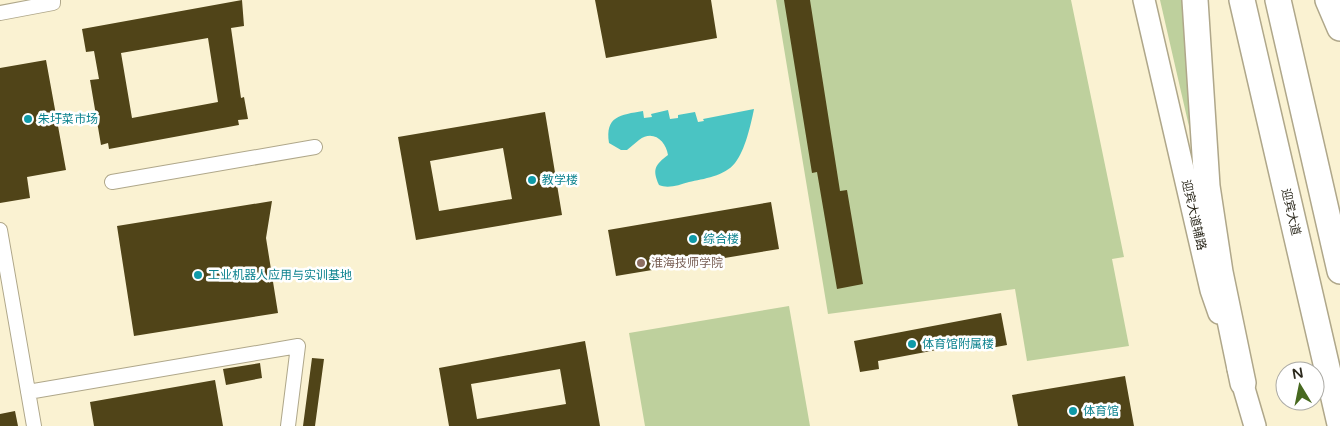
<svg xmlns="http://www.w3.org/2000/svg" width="1340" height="426" viewBox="0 0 1340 426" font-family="'Varela Round','Noto Sans SC',sans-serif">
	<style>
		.green { fill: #bed09d }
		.water { fill: #4ac4c3 }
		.building { fill: #504418; fill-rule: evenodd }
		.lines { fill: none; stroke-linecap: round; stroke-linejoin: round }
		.street-casing { stroke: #afa78a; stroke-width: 16 }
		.primary-casing { stroke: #afa78a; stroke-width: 24 }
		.highway-casing { stroke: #afa78a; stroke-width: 28 }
		.street { stroke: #fff; stroke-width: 14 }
		.primary { stroke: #fff; stroke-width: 21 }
		.highway { stroke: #fff; stroke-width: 25 }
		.culture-dot { fill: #0f9aa8; stroke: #fff; stroke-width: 2 }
		.education-dot { fill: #8d6e63; stroke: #fff; stroke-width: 2 }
		.labels { text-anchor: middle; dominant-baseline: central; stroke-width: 5; stroke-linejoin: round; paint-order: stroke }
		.culture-label { font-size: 12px; fill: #0d838f; stroke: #fff; text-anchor: start }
		.street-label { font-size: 12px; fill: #2d2a1e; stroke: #fff }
		.education-label { font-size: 12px; fill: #785e54; stroke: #fff; text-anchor: start }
	</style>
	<rect width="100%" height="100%" fill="#faf2d2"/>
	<path class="green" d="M 776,0 L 1071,0 L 1124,257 L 1112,259 L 1129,346 L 1027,361 L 1015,289 L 828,314 Z
		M 1160,0 L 1189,0 L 1196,157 Z
		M 789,306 L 810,426 L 645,426 L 629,333 Z"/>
	<path class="water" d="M 754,109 C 751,124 745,151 735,163 C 725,176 703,179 689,182 C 679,185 668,189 659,185 C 652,169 655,165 668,155 C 666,141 653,129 639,140 C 635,143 631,147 627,150 L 621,150 L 609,143 C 605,116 620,115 643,111 L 644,118 L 652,117 L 651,114 L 668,110 L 670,119 L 678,118 L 678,115 L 695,112 L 698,122 L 704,121 L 703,119 Z"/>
	<path class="building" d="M 242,0 L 244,26 L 231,28 L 241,98 L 244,97 L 248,119 L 238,120 L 239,125 L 109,149 L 108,143 L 101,145 L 90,80 L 99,79 L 94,51 L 86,52 L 82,29 ZM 208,38 L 218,102 L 132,118 L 121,53 Z
		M 595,0 L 711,0 L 717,38 L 606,58 Z
		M 784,0 L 810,0 L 840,191 L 847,190 L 863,284 L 837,289 L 817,172 L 812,173 Z
		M 46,60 L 66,170 L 27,177 L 30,198 L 0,203 L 0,68 Z
		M 545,112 L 562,215 L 416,240 L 398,137 ZM 503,148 L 512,199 L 439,211 L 430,161 Z
		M 272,201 L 266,238 L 278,313 L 134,336 L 117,226 Z
		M 771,202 L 779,249 L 616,276 L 608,230 Z
		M 1001,313 L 1007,345 L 980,350 L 979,342 L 878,361 L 879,369 L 860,372 L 854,341 Z
		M 585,341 L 600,426 L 449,426 L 439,368 ZM 560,369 L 566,404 L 477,419 L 471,384 Z
		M 312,358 L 324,359 L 315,426 L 303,426 Z
		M 260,363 L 262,378 L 226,385 L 223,369 Z
		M 1125,376 L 1134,426 L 1018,426 L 1012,395 Z
		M 215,380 L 223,426 L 94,426 L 90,402 Z
		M 15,411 L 18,426 L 0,426 L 0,414 Z"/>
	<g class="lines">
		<g class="street-casing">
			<path id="street" d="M 0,13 L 53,3 L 53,0
				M 112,182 L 315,147
				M 0,230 L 34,426
				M 28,392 L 298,346 L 288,426"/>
		</g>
		<g class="primary-casing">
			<path id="primary" d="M 1144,0 L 1211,290 L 1219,313
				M 1238,368 L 1255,426"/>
		</g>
		<g class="highway-casing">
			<path id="highway" d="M 1195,0 L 1207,186 L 1220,272 L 1243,383
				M 1242,0 L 1340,424
				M 1278,0 L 1340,271
				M 1328,0 L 1340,28"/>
		</g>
		<use href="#street" class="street"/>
		<use href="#primary" class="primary"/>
		<use href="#highway" class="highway"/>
	</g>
	<g class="culture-dot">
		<circle cx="28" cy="119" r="5"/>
		<circle cx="532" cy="180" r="5"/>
		<circle cx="693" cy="239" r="5"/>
		<circle cx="198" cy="275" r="5"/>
		<circle cx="912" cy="344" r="5"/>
		<circle cx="1073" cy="411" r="5"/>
	</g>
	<circle class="education-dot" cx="641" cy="263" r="5"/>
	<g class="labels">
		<g class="culture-label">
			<text x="38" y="119">朱圩菜市场</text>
			<text x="542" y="180">教学楼</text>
			<text x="703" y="239">综合楼</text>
			<text x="208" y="275">工业机器人应用与实训基地</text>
			<text x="922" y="344">体育馆附属楼</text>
			<text x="1083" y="411">体育馆</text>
		</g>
		<g class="street-label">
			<text transform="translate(1291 212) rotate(77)">迎宾大道</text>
			<text transform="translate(1194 215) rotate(77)">迎宾大道辅路</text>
		</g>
		<g class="education-label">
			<text x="651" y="263">淮海技师学院</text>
		</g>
	</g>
	<g transform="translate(1300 386) rotate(350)"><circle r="24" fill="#ffffff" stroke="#abaaa5"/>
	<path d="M0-4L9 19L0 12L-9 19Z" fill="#476920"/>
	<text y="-8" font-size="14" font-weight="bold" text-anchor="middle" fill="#2d2a1e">N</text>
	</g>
</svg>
